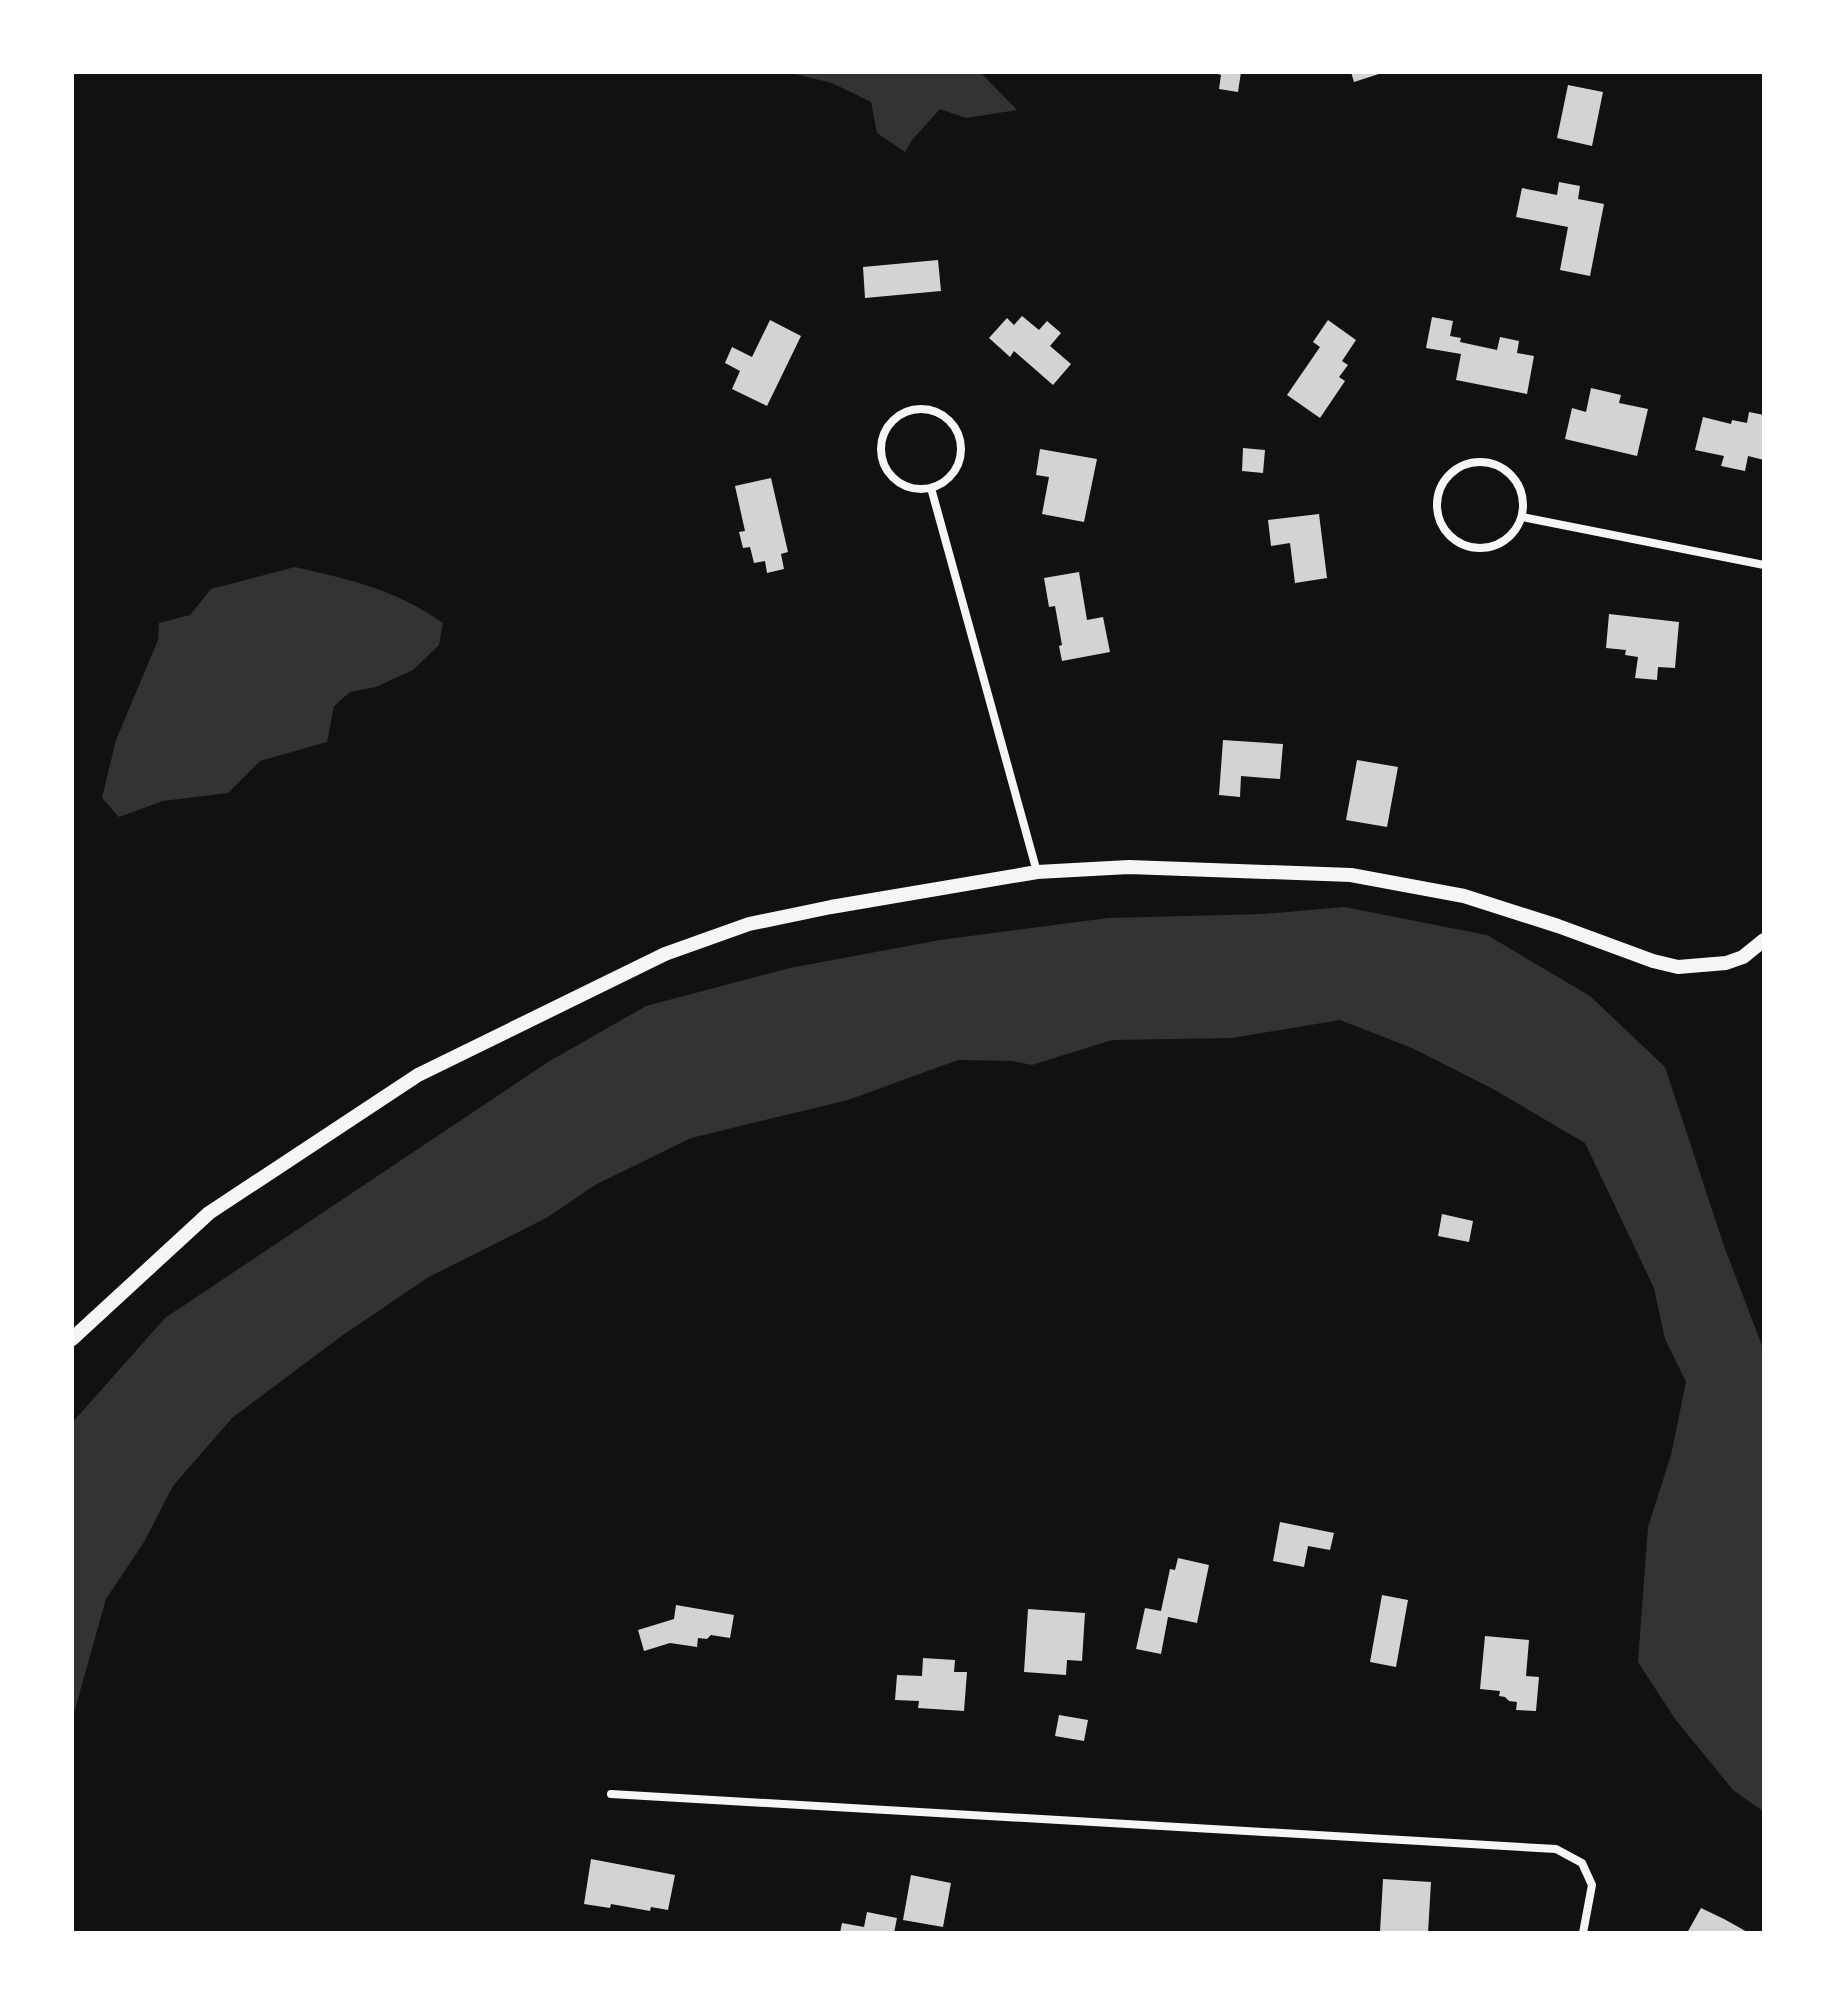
<svg xmlns="http://www.w3.org/2000/svg" width="1836" height="2005" viewBox="0 0 1836 2005" font-family="'Open Sans',sans-serif">
	<style>
		.water { fill: #333 }
		.building { fill: #d3d3d3 }
		.lines { fill: none; stroke-linecap: round; stroke-linejoin: round }
		.minor { stroke: #f5f5f5; stroke-width: 8 }
		.tertiary { stroke: #f5f5f5; stroke-width: 14 }
	</style>
	<rect width="100%" height="100%" fill="#111"/>
	<path class="water" d="M 786,72 L 980,72 L 1017,110 L 966,118 L 940,109 L 912,140 L 905,152 L 877,133 L 871,102 L 832,83 Z
		M 295,567 C 352,580 394,589 443,623 L 439,645 L 413,670 L 376,687 L 350,692 L 334,706 L 327,742 L 260,761 L 228,793 L 163,801 L 119,817 L 102,798 L 116,740 L 158,640 L 159,623 L 190,615 L 211,589 Z
		M 1344,907 L 1487,935 L 1590,996 L 1665,1067 L 1724,1246 L 1764,1351 L 1764,1812 L 1733,1790 L 1675,1719 L 1638,1662 L 1648,1527 L 1671,1455 L 1686,1382 L 1665,1339 L 1654,1288 L 1585,1143 L 1493,1089 L 1412,1048 L 1340,1020 L 1232,1038 L 1112,1040 L 1032,1065 L 1012,1061 L 958,1060 L 848,1100 L 691,1138 L 595,1185 L 548,1217 L 427,1278 L 343,1335 L 232,1418 L 173,1486 L 144,1542 L 106,1599 L 72,1720 L 72,1423 L 165,1318 L 548,1062 L 646,1006 L 790,968 L 940,940 L 1108,918 L 1263,914 Z"/>
	<path class="building" d="M 1212,72 L 1241,72 L 1238,92 L 1219,89 L 1221,75 Z
		M 1351,72 L 1382,72 L 1382,73 L 1354,82 Z
		M 1568,85 L 1603,92 L 1592,146 L 1557,138 Z
		M 1559,182 L 1580,186 L 1578,199 L 1604,204 L 1590,276 L 1560,270 L 1568,227 L 1516,217 L 1522,188 L 1557,195 Z
		M 938,260 L 941,291 L 865,298 L 863,267 Z
		M 1022,316 L 1039,330 L 1047,321 L 1061,333 L 1050,346 L 1071,364 L 1053,385 L 1014,351 L 1010,357 L 989,338 L 1007,318 L 1014,325 Z
		M 1432,317 L 1453,321 L 1450,336 L 1461,338 L 1460,342 L 1497,350 L 1500,337 L 1519,341 L 1517,353 L 1534,356 L 1527,394 L 1456,380 L 1461,354 L 1426,348 Z
		M 770,320 L 801,336 L 767,406 L 732,389 L 740,371 L 725,363 L 732,347 L 752,357 Z
		M 1328,320 L 1356,340 L 1342,361 L 1348,365 L 1339,377 L 1345,381 L 1320,418 L 1287,395 L 1320,347 L 1313,342 Z
		M 1591,388 L 1621,395 L 1619,403 L 1648,409 L 1637,456 L 1565,439 L 1572,408 L 1586,412 Z
		M 1749,412 L 1764,415 L 1764,460 L 1748,456 L 1745,471 L 1721,466 L 1724,456 L 1695,450 L 1703,417 L 1731,424 L 1732,420 L 1747,423 Z
		M 1243,448 L 1265,450 L 1263,473 L 1242,471 Z
		M 1040,449 L 1097,459 L 1084,522 L 1042,514 L 1049,477 L 1036,475 Z
		M 771,478 L 788,552 L 781,554 L 784,569 L 767,573 L 765,561 L 754,563 L 750,547 L 743,548 L 739,532 L 745,531 L 735,486 Z
		M 1319,514 L 1327,578 L 1295,583 L 1290,543 L 1271,546 L 1268,520 Z
		M 1079,572 L 1087,620 L 1103,617 L 1110,652 L 1062,661 L 1059,646 L 1062,645 L 1055,606 L 1049,607 L 1044,578 Z
		M 1609,614 L 1679,622 L 1675,668 L 1658,667 L 1657,680 L 1635,678 L 1638,657 L 1625,655 L 1626,650 L 1606,648 Z
		M 1223,740 L 1283,744 L 1280,779 L 1241,776 L 1240,797 L 1219,795 Z
		M 1357,760 L 1398,767 L 1387,827 L 1346,820 Z
		M 1442,1214 L 1473,1221 L 1469,1242 L 1438,1236 Z
		M 1280,1522 L 1334,1533 L 1330,1550 L 1308,1546 L 1304,1567 L 1273,1561 Z
		M 1178,1558 L 1209,1565 L 1197,1623 L 1168,1617 L 1161,1654 L 1136,1649 L 1145,1608 L 1161,1611 L 1170,1569 L 1175,1570 Z
		M 1382,1595 L 1408,1600 L 1396,1667 L 1370,1662 Z
		M 676,1605 L 734,1615 L 730,1638 L 711,1635 L 707,1639 L 698,1638 L 697,1647 L 670,1643 L 644,1651 L 638,1630 L 674,1619 Z
		M 1028,1609 L 1085,1613 L 1082,1661 L 1067,1660 L 1066,1675 L 1024,1672 Z
		M 1485,1636 L 1529,1640 L 1526,1676 L 1539,1677 L 1536,1711 L 1516,1710 L 1517,1702 L 1509,1701 L 1505,1697 L 1499,1696 L 1500,1691 L 1480,1689 Z
		M 923,1658 L 955,1660 L 954,1672 L 967,1672 L 964,1711 L 918,1708 L 919,1701 L 895,1700 L 897,1675 L 922,1676 Z
		M 1059,1715 L 1088,1720 L 1084,1741 L 1055,1736 Z
		M 591,1859 L 675,1875 L 668,1910 L 651,1907 L 650,1911 L 611,1904 L 610,1908 L 584,1904 Z
		M 911,1875 L 951,1883 L 943,1927 L 903,1920 Z
		M 1383,1879 L 1431,1882 L 1428,1933 L 1380,1932 Z
		M 1701,1908 L 1724,1919 L 1749,1933 L 1687,1933 Z
		M 867,1912 L 897,1918 L 894,1933 L 840,1933 L 842,1923 L 864,1927 Z"/>
	<g class="lines">
		<path class="minor" d="M881 449a40 40 0 1 1 80 0a40 40 0 1 1-80 0Z
			M1437 505a43 43 0 1 1 86 0a43 43 0 1 1-86 0Z
			M 931,488 L 1037,872
			M 1522,517 L 1764,565
			M 611,1794 L 1556,1849 L 1582,1863 L 1592,1885 L 1583,1933"/>
		<path class="tertiary" d="M 72,1339 L 209,1213 L 418,1075 L 665,954 L 749,924 L 831,907 L 1037,872 L 1129,867 L 1351,875 L 1464,896 L 1558,926 L 1653,961 L 1678,967 L 1726,963 L 1743,957 L 1764,940"/>
	</g>
	<rect width="1836" height="2005" fill="none" stroke="#ffffff" stroke-width="148"/>
</svg>
